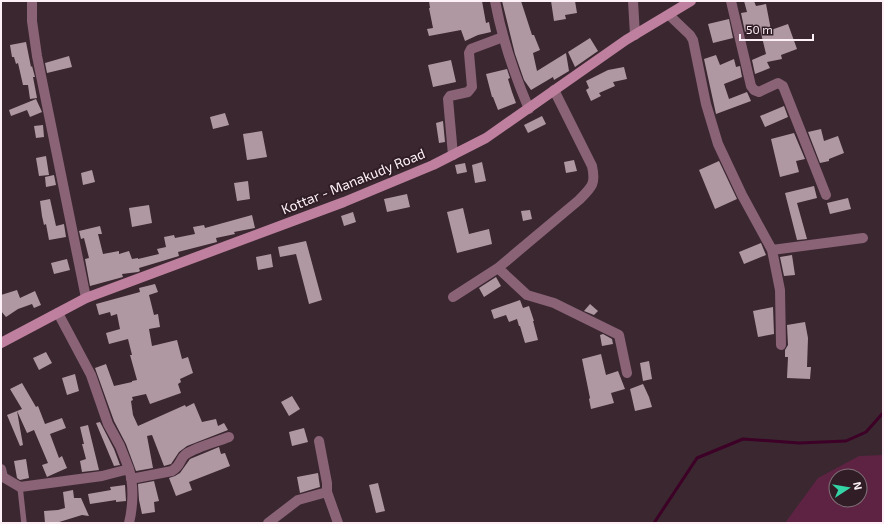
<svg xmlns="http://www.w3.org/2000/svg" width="884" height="524" viewBox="0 0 884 524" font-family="'Exo 2',sans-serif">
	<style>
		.green { fill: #5e2343; fill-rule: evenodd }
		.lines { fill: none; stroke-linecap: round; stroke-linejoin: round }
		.stream { stroke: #3d0026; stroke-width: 3 }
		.building { fill: #b098a3 }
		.service { stroke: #8a6376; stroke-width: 5.5 }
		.minor { stroke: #8a6376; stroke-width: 10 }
		.secondary { stroke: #be809e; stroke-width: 10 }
		.labels { text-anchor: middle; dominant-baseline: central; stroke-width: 4; stroke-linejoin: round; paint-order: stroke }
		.street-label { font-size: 14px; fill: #fdf0f6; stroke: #301d26 }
	</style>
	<rect width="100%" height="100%" fill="#3a2730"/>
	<path class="green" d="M 883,455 L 883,523 L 785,523 L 818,478 L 859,456 ZM 836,476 L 860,476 L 860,500 L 836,500 Z"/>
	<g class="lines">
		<path class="stream" d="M 654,523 L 697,458 L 743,439 L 799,443 L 846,441 L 866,432 L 883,413"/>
	</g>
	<path class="building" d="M 429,1 L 482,1 L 486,23 L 489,22 L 491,32 L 478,35 L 465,41 L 461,30 L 429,36 L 427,29 L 433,28 L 429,8 L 430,8 Z
		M 502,1 L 521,1 L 532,35 L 534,35 L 540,50 L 533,53 L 537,71 L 566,53 L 569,71 L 554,80 L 553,77 L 531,90 L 524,80 L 515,54 Z
		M 551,1 L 575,1 L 577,13 L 565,15 L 566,19 L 554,21 Z
		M 744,1 L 754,1 L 756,6 L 766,4 L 771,30 L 788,24 L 797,49 L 781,55 L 782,59 L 767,62 L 770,68 L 755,74 L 752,60 L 766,54 L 760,29 L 745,32 L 741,13 L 747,12 Z
		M 729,19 L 733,38 L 713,43 L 708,24 Z
		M 590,38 L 598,51 L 575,67 L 568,52 Z
		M 26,42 L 31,67 L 32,66 L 35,77 L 33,77 L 37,98 L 30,99 L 28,85 L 23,85 L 18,63 L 16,64 L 14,57 L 12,57 L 10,45 Z
		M 716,55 L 720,65 L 734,59 L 736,67 L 740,66 L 742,77 L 724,84 L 729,99 L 747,92 L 751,101 L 716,114 L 704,59 Z
		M 69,56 L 72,67 L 47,73 L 45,63 Z
		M 451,60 L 456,82 L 433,87 L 428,65 Z
		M 624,67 L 627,79 L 613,82 L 615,86 L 599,93 L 601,96 L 591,101 L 586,90 L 589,88 L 586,81 L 608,70 Z
		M 507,69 L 510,78 L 508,79 L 512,92 L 516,103 L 498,110 L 493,97 L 492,97 L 486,74 Z
		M 36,99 L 42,112 L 30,117 L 27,110 L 11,116 L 9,110 Z
		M 784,106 L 788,117 L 765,127 L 760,116 Z
		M 225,113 L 229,125 L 213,129 L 210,117 Z
		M 542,116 L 546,124 L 528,133 L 524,125 Z
		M 443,121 L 445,142 L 439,143 L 436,123 Z
		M 43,125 L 44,137 L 36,138 L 34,126 Z
		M 821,129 L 824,141 L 838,136 L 844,153 L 829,159 L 829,161 L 820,163 L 808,132 Z
		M 262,131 L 267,157 L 247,160 L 243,134 Z
		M 794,133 L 805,159 L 796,161 L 799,172 L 780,177 L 771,139 Z
		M 46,156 L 49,175 L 39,176 L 36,158 Z
		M 574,160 L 577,171 L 566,173 L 564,162 Z
		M 719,161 L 737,199 L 715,209 L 699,170 Z
		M 482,162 L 486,181 L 475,183 L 472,165 Z
		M 465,163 L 467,172 L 457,174 L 455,165 Z
		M 92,170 L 95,182 L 83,185 L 81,173 Z
		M 54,175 L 56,185 L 46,187 L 45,177 Z
		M 248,181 L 250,199 L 237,201 L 234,183 Z
		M 814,186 L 817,198 L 797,203 L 807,239 L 797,240 L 785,193 Z
		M 407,194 L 410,207 L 387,212 L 384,199 Z
		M 848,198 L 851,209 L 830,214 L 827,203 Z
		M 50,199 L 56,226 L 64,224 L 66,237 L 49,240 L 46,224 L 44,225 L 42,216 L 40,201 Z
		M 149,205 L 152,223 L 132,227 L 129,208 Z
		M 463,208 L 469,234 L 489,229 L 492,244 L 457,253 L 447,212 Z
		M 530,210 L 532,219 L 523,221 L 521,211 Z
		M 353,212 L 356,222 L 344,226 L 341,216 Z
		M 252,215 L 255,228 L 234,232 L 235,234 L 216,238 L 217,242 L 178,252 L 179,256 L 139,268 L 140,271 L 138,272 L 122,274 L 123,277 L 90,286 L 85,259 L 89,258 L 84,238 L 81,239 L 79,231 L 100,226 L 102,234 L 98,234 L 103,254 L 119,251 L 119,254 L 129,251 L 132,259 L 138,258 L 138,259 L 159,254 L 157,249 L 166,247 L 164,237 L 174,235 L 175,238 L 195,234 L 193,227 L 204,225 L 205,228 Z
		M 306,241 L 322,300 L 309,304 L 296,254 L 280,257 L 278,247 Z
		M 761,243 L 766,255 L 744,264 L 739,252 Z
		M 271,254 L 273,267 L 258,270 L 256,257 Z
		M 792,255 L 795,275 L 784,276 L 780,257 Z
		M 67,259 L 70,270 L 54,274 L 51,263 Z
		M 496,277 L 501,286 L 484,297 L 479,288 Z
		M 155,284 L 158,292 L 149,295 L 154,315 L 158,314 L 160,327 L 149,329 L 152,346 L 177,340 L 182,359 L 188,357 L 193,373 L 180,379 L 181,382 L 178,384 L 181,393 L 150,404 L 146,394 L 132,397 L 133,400 L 131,401 L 133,415 L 138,426 L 185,405 L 186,407 L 194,403 L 202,422 L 216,419 L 218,426 L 224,423 L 228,430 L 187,446 L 179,452 L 171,464 L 164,466 L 152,435 L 147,436 L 153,468 L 136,471 L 126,444 L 114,421 L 95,368 L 106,364 L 114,386 L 132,382 L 132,381 L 137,380 L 130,355 L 132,355 L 128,339 L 109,344 L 106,333 L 120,329 L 117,314 L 111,316 L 110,312 L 99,315 L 96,304 L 140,292 L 139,288 Z
		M 17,290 L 20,298 L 35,291 L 41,305 L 34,308 L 32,304 L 18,309 L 6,317 L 1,311 L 1,295 Z
		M 520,300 L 523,308 L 529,306 L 534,321 L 533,321 L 538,340 L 525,343 L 520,326 L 519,326 L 517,319 L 509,322 L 506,315 L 494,319 L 491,310 Z
		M 590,304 L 598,311 L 594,315 L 584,311 Z
		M 773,307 L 774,334 L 758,337 L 753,311 Z
		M 805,322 L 808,338 L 807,367 L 811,367 L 810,379 L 787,378 L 788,357 L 785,357 L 785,350 L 788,345 L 787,325 Z
		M 603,334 L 612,339 L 613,344 L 602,346 L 600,335 Z
		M 46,352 L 52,363 L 39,370 L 33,358 Z
		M 601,354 L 606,375 L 618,371 L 625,389 L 611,393 L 614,403 L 591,409 L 589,399 L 590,398 L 582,359 Z
		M 649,361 L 652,379 L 643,381 L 640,363 Z
		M 75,374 L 79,391 L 67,395 L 62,378 Z
		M 22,383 L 36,407 L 38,406 L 45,424 L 62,418 L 66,428 L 50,434 L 59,458 L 62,456 L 67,468 L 49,476 L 47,477 L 42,465 L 48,463 L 34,430 L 27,433 L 17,411 L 22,409 L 10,389 Z
		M 643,384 L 649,397 L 652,407 L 635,411 L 630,389 Z
		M 292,396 L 300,409 L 289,416 L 281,402 Z
		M 17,411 L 23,445 L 20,446 L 7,415 Z
		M 100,422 L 114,449 L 120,465 L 114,466 L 96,423 Z
		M 88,425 L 99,470 L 82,472 L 80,461 L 86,459 L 82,444 L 84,444 L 80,427 Z
		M 304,428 L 308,442 L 292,446 L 289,432 Z
		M 219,447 L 221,454 L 225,453 L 230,466 L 189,482 L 192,490 L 176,496 L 169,478 L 175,476 L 180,473 L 190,459 Z
		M 26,459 L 29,478 L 20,480 L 17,478 L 14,461 Z
		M 318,473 L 320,487 L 300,493 L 297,477 Z
		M 154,481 L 159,501 L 154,502 L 155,512 L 142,514 L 139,500 L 138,484 Z
		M 378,483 L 385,511 L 376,513 L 369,485 Z
		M 125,485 L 126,501 L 116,502 L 116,500 L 90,504 L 88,494 L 111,490 L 110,487 Z
		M 73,490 L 74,498 L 81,498 L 89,516 L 82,515 L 56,523 L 45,523 L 44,511 L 58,510 L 65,508 L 63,492 Z"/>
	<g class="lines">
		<path class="service" d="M 20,487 L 24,523"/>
		<path class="minor" d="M 32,1 L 32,21 L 37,56 L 86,298
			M 495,1 C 502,38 514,74 529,109
			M 633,1 L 635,35
			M 731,1 L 751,86 L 754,90 L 759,92 L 778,83 L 783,86 L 826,195
			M 669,15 L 690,35 L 693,40 L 706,104 L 718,144 L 742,195 L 772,250 L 780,290 L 781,345
			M 453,155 L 448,99 L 450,96 L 468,92 L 472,87 L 469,53 L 471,49 L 503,37
			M 772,250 L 863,238
			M 498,268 L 527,295 L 554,303 L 619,335 L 627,373
			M 453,297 L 498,268 L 579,200 C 592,187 596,184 592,166 L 554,90
			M 58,313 L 91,375 L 108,424 L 120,446 L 129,469
			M 319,441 L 327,483 L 327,492 L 338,523
			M 1,469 L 3,477 L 20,487 L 102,476 L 129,469 C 134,485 133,507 129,523
			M 131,479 L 172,471 C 182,465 179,459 186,454 C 197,447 216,442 229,437
			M 268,523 L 298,500 L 327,492"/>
		<path class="secondary" d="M 1,343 L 86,298 L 344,202 L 433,165 L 486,138 L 626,40 L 691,1"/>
	</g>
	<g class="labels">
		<g class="street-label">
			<text transform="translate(353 181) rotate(-22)">Kottar - Manakudy Road</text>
		</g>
	</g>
	<rect width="884" height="524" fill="none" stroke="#fdf0f6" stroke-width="4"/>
	<g transform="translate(848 488) rotate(78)"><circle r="19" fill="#301d26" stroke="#827179"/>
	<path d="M0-3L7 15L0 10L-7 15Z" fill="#35d4a7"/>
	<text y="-6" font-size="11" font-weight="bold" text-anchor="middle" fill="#fdf0f6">N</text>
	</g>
	<path d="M740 34v6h73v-6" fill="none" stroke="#fdf0f6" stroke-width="2"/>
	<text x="746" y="34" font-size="12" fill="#fdf0f6" stroke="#301d26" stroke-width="3" paint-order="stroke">50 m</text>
</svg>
